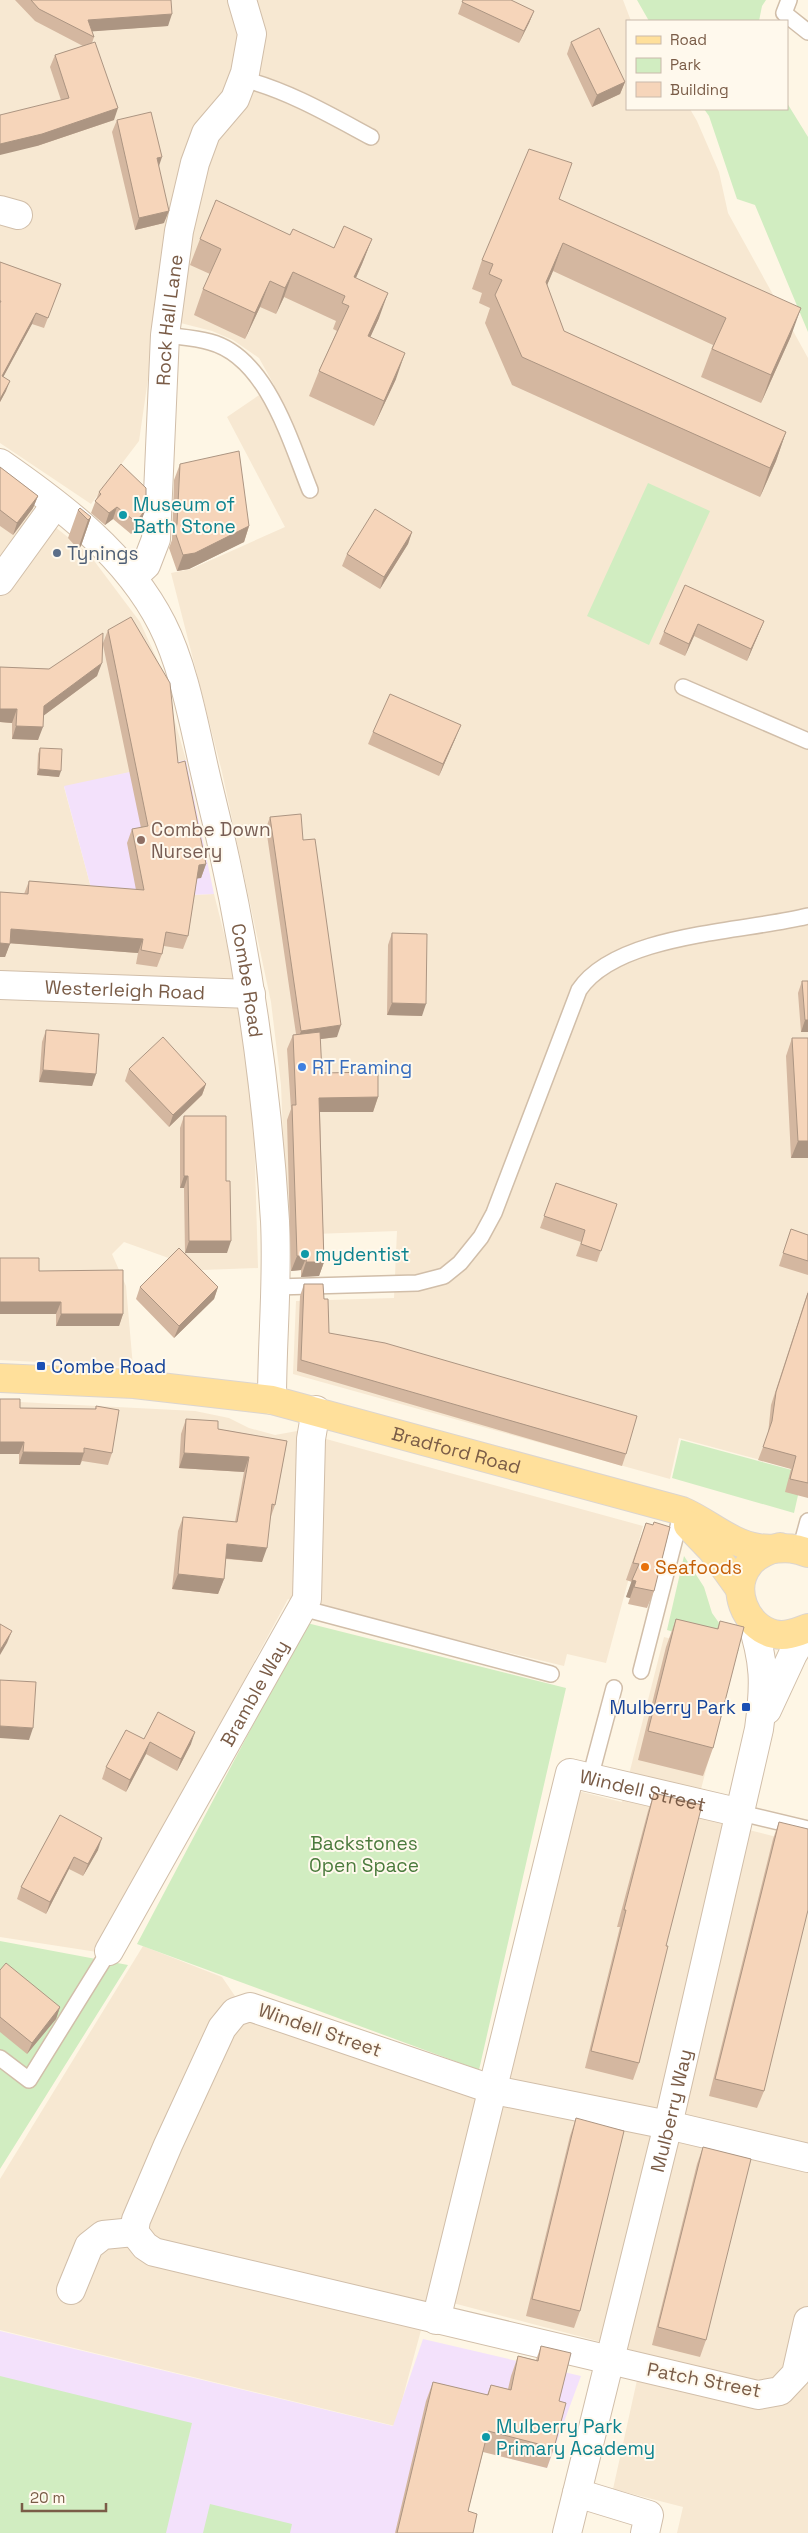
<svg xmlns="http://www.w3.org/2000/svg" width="808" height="2533" viewBox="0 0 808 2533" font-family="'Space Grotesk',sans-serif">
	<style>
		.residential { fill: #f7e8d2 }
		.education { fill: #f3e1fb }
		.green { fill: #d1edc1 }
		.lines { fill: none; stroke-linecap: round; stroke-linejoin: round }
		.lane-casing { stroke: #d1bea9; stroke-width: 18 }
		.street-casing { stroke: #d1bea9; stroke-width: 30 }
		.primary-casing { stroke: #dcd5cf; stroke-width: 30 }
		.lane { stroke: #fff; stroke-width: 15 }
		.street { stroke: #fff; stroke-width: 28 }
		.primary { stroke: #ffe09b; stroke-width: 28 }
		.wall { fill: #d4b7a0 }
		.shaded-wall { fill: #ac9582 }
		.building { fill: #f6d5ba; stroke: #ac9582 }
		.culture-dot { fill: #0f9aa8; stroke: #fff9ed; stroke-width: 2 }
		.service-dot { fill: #5c6f8a; stroke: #fff9ed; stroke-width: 2 }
		.education-dot { fill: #8d6e63; stroke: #fff9ed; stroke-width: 2 }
		.shop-dot { fill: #3f7fe0; stroke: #fff9ed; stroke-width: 2 }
		.transit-dot { fill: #1a4fb4; stroke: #fff9ed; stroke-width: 2 }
		.food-dot { fill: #e8710a; stroke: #fff9ed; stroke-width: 2 }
		.labels { text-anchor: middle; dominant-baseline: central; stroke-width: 4; stroke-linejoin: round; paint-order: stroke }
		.street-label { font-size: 19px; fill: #7a5c47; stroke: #fff9ed }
		.culture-label { font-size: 19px; fill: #0d838f; stroke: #fff9ed; text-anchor: start }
		.service-label { font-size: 19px; fill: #4e5e75; stroke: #fff9ed; text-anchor: start }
		.education-label { font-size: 19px; fill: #785e54; stroke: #fff9ed; text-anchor: start }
		.shop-label { font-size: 19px; fill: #366cbe; stroke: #fff9ed; text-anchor: start }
		.transit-label { font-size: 19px; fill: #164399; stroke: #fff9ed; text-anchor: start }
		.food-label { font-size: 19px; fill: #c56008; stroke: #fff9ed; text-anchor: start }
		.park-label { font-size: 19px; fill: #4a7a3c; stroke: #fff9ed }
	</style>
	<rect width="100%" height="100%" fill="#fef6e5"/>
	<path class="residential" d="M 0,0 L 623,0 L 631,21 L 627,21 L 627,109 L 690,109 L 697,121 L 719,172 L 728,213 L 808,358 L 808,1473 L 679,1438 L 670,1479 L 293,1374 L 296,1301 L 394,1298 L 397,1231 L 287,1235 L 281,1085 L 271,1002 L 222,772 L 171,573 L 191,569 L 285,527 L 227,417 L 274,385 L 259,358 L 233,340 L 212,331 L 157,317 L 139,441 L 91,504 L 0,443 Z
		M 0,483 L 89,554 L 140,622 L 157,659 L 186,760 L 64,787 L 94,899 L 214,894 L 233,969 L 245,1035 L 254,1130 L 258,1268 L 202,1270 L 124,1242 L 112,1254 L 126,1286 L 133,1367 L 0,1360 Z
		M 0,1401 L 195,1411 L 229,1418 L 249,1428 L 275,1435 L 297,1431 L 643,1526 L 606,1663 L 567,1654 L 564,1666 L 288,1599 L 97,1952 L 0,1937 Z
		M 664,1637 L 736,1655 L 694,1816 L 808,1845 L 808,2533 L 677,2533 L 683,2507 L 613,2489 L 643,2353 L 430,2297 L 395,2426 L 0,2330 L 0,2179 L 143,1946 L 222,1977 L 252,2021 L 500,2104 L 578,1791 L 622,1802 Z"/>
	<path class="education" d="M 186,760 L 214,894 L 94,899 L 64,786 Z
		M 0,2331 L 393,2426 L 423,2339 L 581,2376 L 547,2468 L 481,2451 L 461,2531 L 468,2533 L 0,2533 Z"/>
	<path class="green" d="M 637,0 L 766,0 L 762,6 L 759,21 L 649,21 Z
		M 787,103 L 808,137 L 808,332 L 755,205 L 737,199 L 709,116 L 704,109 L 787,109 Z
		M 648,483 L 710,511 L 649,645 L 587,616 Z
		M 681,1440 L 803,1473 L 794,1513 L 672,1478 Z
		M 684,1556 L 704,1587 L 712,1613 L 739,1651 L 667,1630 Z
		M 307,1623 L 566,1688 L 479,2070 L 137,1944 Z
		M 0,1941 L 128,1965 L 0,2169 Z
		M 0,2376 L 192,2423 L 166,2533 L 0,2533 Z
		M 210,2504 L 292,2524 L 290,2533 L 203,2533 Z"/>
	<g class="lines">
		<g class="lane-casing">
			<path id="lane" d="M 789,0 L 784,13 L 808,32
				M 243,79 C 289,91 330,115 371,137
				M 165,335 C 180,337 196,338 210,342 C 267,357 290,441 310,490
				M 683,687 L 808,741
				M 276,1287 L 417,1283 L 444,1276 L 460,1263 L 481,1237 L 494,1213 L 579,990 C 617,933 745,932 808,916
				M 800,1550 L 808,1521
				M 302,1608 L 551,1674
				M 641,1671 L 681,1515
				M 590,1778 L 614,1688
				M 741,1813 L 808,1829
				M 0,2058 L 29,2080 L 109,1951"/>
		</g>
		<g class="street-casing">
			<g id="street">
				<path d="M 0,210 L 18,215"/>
				<path id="s1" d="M 0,463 C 62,506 127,555 162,624 C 185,669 195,731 207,781 C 243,925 266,1072 275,1221 C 278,1281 272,1340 272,1400"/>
				<path id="s2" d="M 133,577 L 146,565 L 156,539 L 165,335 L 179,231 L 195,163 L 206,133 L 235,99 L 245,73 L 252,34 L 242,0"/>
				<path d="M 0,581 L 55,505"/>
				<path id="s3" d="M 0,985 L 251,994"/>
				<path d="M 767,1710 L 793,1654 L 808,1629"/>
				<path id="s4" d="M 109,1951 L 307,1599 L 311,1439 L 316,1410"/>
				<path d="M 808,2158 L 668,2125 L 494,2090 L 250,2007 L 235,2012 L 222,2028 L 168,2145 L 136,2220 L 134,2232 L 145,2246 L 154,2252 L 758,2395 L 780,2391 L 796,2374 L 808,2321"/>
				<path d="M 71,2290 L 89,2246 L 103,2235 L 134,2232"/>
				<path id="s5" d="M 436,2320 L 570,1773 L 741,1813"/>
				<path d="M 577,2493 L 649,2515 L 645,2533"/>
				<path id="s6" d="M 567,2533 L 668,2125 L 759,1729 C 765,1685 765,1662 751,1620"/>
			</g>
		</g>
		<g class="primary-casing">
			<g id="primary">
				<path id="s7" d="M 0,1378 L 134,1384 L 272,1400 L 682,1511 C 708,1522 730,1544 759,1548 C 778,1551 786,1544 808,1553"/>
				<path d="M 688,1525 L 712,1550 L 740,1589"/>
				<path d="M 780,1547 C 768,1550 758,1554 750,1563 C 729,1588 745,1627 774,1634 C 786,1637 797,1632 808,1628"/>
			</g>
		</g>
		<use href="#lane" class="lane"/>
		<use href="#street" class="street"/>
		<use href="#primary" class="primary"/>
	</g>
	<path class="wall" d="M 15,0 L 171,0 L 168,26 L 92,31 L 94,37 L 92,43 L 114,120 L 37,146 L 61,100 L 50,67 L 55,55 L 83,46 L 35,21 Z
		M 463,0 L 534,11 L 529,23 L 519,43 L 458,14 Z
		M 571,42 L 625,82 L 620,94 L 592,107 L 567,54 Z
		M 117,120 L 159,167 L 164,223 L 135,230 L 112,132 Z
		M 559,199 L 791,336 L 761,403 L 701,377 L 713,345 L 553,271 L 547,285 L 564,331 L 786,432 L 776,461 L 760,497 L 512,385 L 485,323 L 490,308 L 479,303 L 482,293 L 472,289 L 482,260 Z
		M 290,235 L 334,248 L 372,239 L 362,264 L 356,278 L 379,318 L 370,337 L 396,379 L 374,426 L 309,396 L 319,371 L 337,331 L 333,329 L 336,321 L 284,297 L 276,314 L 260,307 L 245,339 L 194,315 L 203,289 L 210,274 L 190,265 L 200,239 Z
		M 0,262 L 61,284 L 44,328 L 32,324 L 3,377 L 6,391 L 0,402 Z
		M 180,464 L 249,526 L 244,542 L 189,569 L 177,571 L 169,548 L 172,540 L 174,480 Z
		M 0,467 L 38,496 L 33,508 L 13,535 L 0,526 Z
		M 99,492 L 141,521 L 131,534 L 113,519 L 105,525 L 91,513 Z
		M 78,510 L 91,517 L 81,546 L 78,549 L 68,538 Z
		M 412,532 L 408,544 L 380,589 L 342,566 L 347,554 Z
		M 685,585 L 764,621 L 759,633 L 747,661 L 694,636 L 685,656 L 659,644 L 664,632 Z
		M 108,630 L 178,763 L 206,864 L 201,878 L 197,878 L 188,936 L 183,949 L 164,946 L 162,954 L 157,967 L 136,964 L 138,953 L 10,943 L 5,957 L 0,957 L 0,892 L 24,894 L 29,881 L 136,890 L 127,843 L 132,829 L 141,828 L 103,645 L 97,676 L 43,716 L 38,740 L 12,739 L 12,723 L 0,722 L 0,667 L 49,669 L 103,643 Z
		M 373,732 L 456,737 L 439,776 L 368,744 Z
		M 40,748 L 59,777 L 37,775 L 38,754 Z
		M 270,817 L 303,840 L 337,1037 L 320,1039 L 322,1073 L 378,1097 L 373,1112 L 320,1112 L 324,1262 L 319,1276 L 301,1277 L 301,1270 L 291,1271 L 287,1120 L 291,1109 L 287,1049 L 293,1035 L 296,1034 L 266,828 Z
		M 392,933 L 422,1016 L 387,1015 L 388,945 Z
		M 802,981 L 808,1032 L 801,1032 L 798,993 Z
		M 46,1030 L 96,1074 L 92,1086 L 39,1082 L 42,1042 Z
		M 792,1038 L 808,1158 L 791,1158 L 786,1056 Z
		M 129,1069 L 206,1084 L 202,1095 L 169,1127 L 125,1081 Z
		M 184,1116 L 227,1253 L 185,1253 L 218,1287 L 214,1299 L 174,1338 L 136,1299 L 140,1287 L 185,1253 L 184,1188 L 180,1188 L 180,1128 Z
		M 556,1183 L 617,1204 L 597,1262 L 576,1256 L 581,1242 L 540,1228 Z
		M 791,1229 L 808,1235 L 808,1275 L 779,1266 Z
		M 0,1258 L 39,1271 L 123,1314 L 119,1326 L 56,1326 L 56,1314 L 0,1314 Z
		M 304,1284 L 324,1299 L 329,1333 L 626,1454 L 622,1466 L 297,1371 L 300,1296 Z
		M 808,1291 L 808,1498 L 785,1492 L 791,1469 L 758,1460 L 768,1434 L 771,1405 Z
		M 0,1399 L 20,1408 L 95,1409 L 96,1406 L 112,1453 L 108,1465 L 82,1461 L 80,1465 L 19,1464 L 19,1454 L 0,1454 Z
		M 186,1419 L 218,1429 L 287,1441 L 275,1505 L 270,1519 L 262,1562 L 226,1559 L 224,1579 L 218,1594 L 172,1589 L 178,1531 L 183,1517 L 235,1522 L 244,1472 L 179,1468 L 181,1434 Z
		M 646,1523 L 654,1591 L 647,1608 L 628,1604 L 630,1598 L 626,1597 L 632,1582 L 626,1580 Z
		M 676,1619 L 717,1629 L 720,1621 L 713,1748 L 703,1776 L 638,1760 L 666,1647 Z
		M 144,1739 L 191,1744 L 177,1771 L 146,1754 L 126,1792 L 102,1779 L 106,1767 Z
		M 654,1793 L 639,2063 L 633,2080 L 585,2068 L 620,1927 L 617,1927 L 648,1811 Z
		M 60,1815 L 98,1850 L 83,1876 L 69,1869 L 46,1914 L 17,1899 L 21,1887 Z
		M 779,1822 L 764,2091 L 757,2108 L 709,2096 L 773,1839 Z
		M 0,1970 L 60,2007 L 56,2019 L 27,2054 L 0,2032 Z
		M 576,2118 L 580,2311 L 574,2328 L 526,2316 L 570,2136 Z
		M 703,2147 L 706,2340 L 700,2357 L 652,2345 L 697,2164 Z
		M 541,2346 L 559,2401 L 554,2448 L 547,2468 L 483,2452 L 468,2511 L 473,2533 L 395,2533 L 426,2401 L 433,2382 L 487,2395 L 491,2385 L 508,2389 L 511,2376 L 518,2356 L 536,2360 Z"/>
	<path class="shaded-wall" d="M 534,11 L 529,23 L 519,43 L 524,31 Z
		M 172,14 L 168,26 L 84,32 L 88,20 Z
		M 625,82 L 620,94 L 592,107 L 597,95 Z
		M 118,108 L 114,120 L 37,146 L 0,155 L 0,144 Z
		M 162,157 L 158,169 L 157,158 Z
		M 169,211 L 164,223 L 135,230 L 139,218 Z
		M 372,239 L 362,264 L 345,302 L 354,277 Z
		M 563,243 L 553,271 L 536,311 L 546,282 Z
		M 293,272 L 284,297 L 276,314 L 285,288 Z
		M 270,281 L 260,307 L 245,339 L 255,313 Z
		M 388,293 L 379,318 L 359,362 L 368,336 Z
		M 801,308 L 791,336 L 761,403 L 771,375 Z
		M 36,313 L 32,324 L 0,383 L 2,376 Z
		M 405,353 L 396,379 L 374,426 L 384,401 Z
		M 10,381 L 6,391 L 0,402 L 0,399 Z
		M 786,432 L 776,461 L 760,497 L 770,468 Z
		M 38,496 L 33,508 L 13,535 L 17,523 Z
		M 117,507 L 113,519 L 105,525 L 109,513 Z
		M 146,509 L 141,521 L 131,534 L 136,522 Z
		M 91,517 L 81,546 L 78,549 L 88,520 Z
		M 249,526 L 244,542 L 189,569 L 177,571 L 183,555 Z
		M 412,532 L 408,544 L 380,589 L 384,577 Z
		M 764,621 L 759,633 L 747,661 L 751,649 Z
		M 698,624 L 694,636 L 685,656 L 689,644 Z
		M 102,663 L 97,676 L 39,719 L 44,706 Z
		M 0,709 L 17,709 L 12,723 L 0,722 Z
		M 461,725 L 456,737 L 439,776 L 443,764 Z
		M 16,726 L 43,727 L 38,740 L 12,739 Z
		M 39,769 L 61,771 L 59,777 L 37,775 Z
		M 206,864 L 201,878 L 194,879 L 199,865 Z
		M 11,929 L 143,939 L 138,953 L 6,943 Z
		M 0,943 L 10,944 L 5,957 L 0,957 Z
		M 392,1003 L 426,1004 L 422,1016 L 387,1015 Z
		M 805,1020 L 808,1020 L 808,1032 L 801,1032 Z
		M 341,1025 L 337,1037 L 297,1042 L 301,1031 Z
		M 43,1070 L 96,1074 L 92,1086 L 39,1082 Z
		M 206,1084 L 202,1095 L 169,1127 L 173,1115 Z
		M 378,1097 L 373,1112 L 314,1112 L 319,1098 Z
		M 798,1141 L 808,1141 L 808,1158 L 791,1158 Z
		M 184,1176 L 188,1176 L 184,1188 L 180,1188 Z
		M 189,1241 L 231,1241 L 227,1253 L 185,1253 Z
		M 297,1256 L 307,1256 L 301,1270 L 291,1271 Z
		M 306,1262 L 324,1262 L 319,1276 L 301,1277 Z
		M 218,1287 L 214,1299 L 174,1338 L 179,1326 Z
		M 0,1302 L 61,1302 L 56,1314 L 0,1314 Z
		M 61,1314 L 123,1314 L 119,1326 L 56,1326 Z
		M 0,1442 L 24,1442 L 19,1454 L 0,1454 Z
		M 23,1452 L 84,1453 L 80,1465 L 19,1464 Z
		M 184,1453 L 249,1457 L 244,1472 L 179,1468 Z
		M 227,1544 L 267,1548 L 262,1562 L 222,1558 Z
		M 178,1574 L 224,1579 L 218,1594 L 172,1589 Z
		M 632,1580 L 636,1581 L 630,1598 L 626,1597 Z
		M 12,1631 L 7,1643 L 0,1655 L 0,1650 Z
		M 0,1726 L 33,1728 L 29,1740 L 0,1738 Z
		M 195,1732 L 191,1744 L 177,1771 L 181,1759 Z
		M 150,1742 L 146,1754 L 126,1792 L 130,1780 Z
		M 102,1838 L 98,1850 L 83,1876 L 88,1864 Z
		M 74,1857 L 69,1869 L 46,1914 L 50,1902 Z
		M 60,2007 L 56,2019 L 27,2054 L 32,2043 Z"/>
	<path class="building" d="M 31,0 L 171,0 L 172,14 L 88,20 L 94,37 L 39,9 Z
		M 463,0 L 511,0 L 534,11 L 524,31 L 462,2 Z
		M 599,28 L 625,82 L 597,95 L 571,42 Z
		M 95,42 L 118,108 L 42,134 L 0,144 L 0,115 L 69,98 L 55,55 Z
		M 151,112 L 162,157 L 157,158 L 169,211 L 139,218 L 117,120 Z
		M 529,149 L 572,163 L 559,199 L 801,308 L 771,375 L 712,349 L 726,318 L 563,243 L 546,282 L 564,331 L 786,432 L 770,468 L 522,357 L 495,295 L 502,280 L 489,274 L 493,264 L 482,260 Z
		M 216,200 L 290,235 L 293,229 L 334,248 L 344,226 L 372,239 L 354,277 L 388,293 L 368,336 L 405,353 L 384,401 L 319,371 L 349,306 L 342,303 L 345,296 L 293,272 L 285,288 L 270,281 L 255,313 L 203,289 L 221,249 L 200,239 Z
		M 0,262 L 61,284 L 48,318 L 36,313 L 2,376 L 10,381 L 0,399 L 0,303 L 1,301 L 0,301 Z
		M 239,451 L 249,526 L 195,553 L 183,555 L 175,532 L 177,524 L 180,464 Z
		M 121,464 L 146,488 L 146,509 L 136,522 L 117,507 L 109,513 L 95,501 L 101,494 L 99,492 Z
		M 0,467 L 38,496 L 17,523 L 0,510 Z
		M 80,508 L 91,517 L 88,520 L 78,510 Z
		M 375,509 L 412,532 L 384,577 L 347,554 Z
		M 685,585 L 764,621 L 751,649 L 698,624 L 689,644 L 664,632 Z
		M 131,617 L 170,683 L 178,763 L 185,761 L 206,864 L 199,865 L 188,936 L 166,932 L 162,954 L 141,950 L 143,939 L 11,929 L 10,944 L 0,943 L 0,892 L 28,894 L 29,881 L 144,890 L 132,829 L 148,826 L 108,630 Z
		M 103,633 L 102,663 L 44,706 L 43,727 L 16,726 L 17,709 L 0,709 L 0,667 L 49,669 Z
		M 390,694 L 461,725 L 443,764 L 373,732 Z
		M 40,748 L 62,749 L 61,771 L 39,769 Z
		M 301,814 L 303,840 L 315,839 L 341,1025 L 301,1031 L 270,817 Z
		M 392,933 L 427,934 L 426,1004 L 392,1003 Z
		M 802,981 L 808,981 L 808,1020 L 805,1020 Z
		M 46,1030 L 99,1034 L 96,1074 L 43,1070 Z
		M 320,1032 L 322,1073 L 378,1072 L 378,1097 L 319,1098 L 324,1262 L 306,1262 L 307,1256 L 297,1256 L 292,1105 L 296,1105 L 293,1035 Z
		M 163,1037 L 206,1084 L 173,1115 L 129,1069 Z
		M 792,1038 L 808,1038 L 808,1141 L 798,1141 Z
		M 184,1116 L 226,1116 L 226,1181 L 230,1181 L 231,1241 L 189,1241 L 188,1176 L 184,1176 Z
		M 556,1183 L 617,1204 L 601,1251 L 581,1244 L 585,1230 L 544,1216 Z
		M 791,1229 L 808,1235 L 808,1261 L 783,1253 Z
		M 179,1248 L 218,1287 L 179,1326 L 140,1287 Z
		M 0,1258 L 39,1258 L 39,1271 L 123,1270 L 123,1314 L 61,1314 L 61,1302 L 0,1302 Z
		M 304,1284 L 323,1284 L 324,1299 L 328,1299 L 329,1333 L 385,1343 L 637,1416 L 626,1454 L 301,1360 Z
		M 808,1293 L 808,1483 L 790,1479 L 796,1456 L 763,1447 L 772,1421 L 776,1392 Z
		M 0,1399 L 20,1399 L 20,1408 L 96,1409 L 96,1406 L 119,1410 L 112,1453 L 84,1448 L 84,1453 L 23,1452 L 24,1442 L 0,1442 Z
		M 186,1419 L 218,1421 L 218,1429 L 287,1441 L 275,1505 L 272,1504 L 267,1548 L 227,1544 L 224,1579 L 178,1574 L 183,1517 L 237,1522 L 249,1457 L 184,1453 Z
		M 654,1522 L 670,1527 L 654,1591 L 634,1587 L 636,1581 L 632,1580 L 639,1564 L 633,1563 L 646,1523 L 653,1525 Z
		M 676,1619 L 718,1629 L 720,1621 L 744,1627 L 713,1748 L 648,1731 Z
		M 0,1624 L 12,1631 L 0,1650 Z
		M 0,1680 L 36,1682 L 33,1728 L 0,1726 Z
		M 158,1712 L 195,1732 L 181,1759 L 150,1742 L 130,1780 L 106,1767 L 126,1730 L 144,1739 Z
		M 654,1793 L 702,1805 L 666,1946 L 668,1946 L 639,2063 L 591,2051 L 626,1910 L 624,1910 Z
		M 60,1815 L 102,1838 L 88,1864 L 74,1857 L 50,1902 L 21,1887 Z
		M 779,1822 L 808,1829 L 808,1910 L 764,2091 L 715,2079 Z
		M 6,1963 L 60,2007 L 32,2043 L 0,2017 L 0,1970 Z
		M 576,2118 L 624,2131 L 580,2311 L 532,2299 Z
		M 703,2147 L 751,2159 L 706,2340 L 658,2327 Z
		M 541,2346 L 571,2353 L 559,2401 L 566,2403 L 554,2448 L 488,2431 L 468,2511 L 477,2514 L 473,2533 L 397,2533 L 433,2382 L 488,2395 L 491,2385 L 511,2390 L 518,2356 L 538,2361 Z"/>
	<g class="culture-dot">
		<circle cx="123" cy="515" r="5"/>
		<circle cx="305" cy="1254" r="5"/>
		<circle cx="486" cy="2437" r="5"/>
	</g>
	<circle class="service-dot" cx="57" cy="553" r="5"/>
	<circle class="education-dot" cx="141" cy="840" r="5"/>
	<circle class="shop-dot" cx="302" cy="1067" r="5"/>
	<g class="transit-dot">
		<rect x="36" y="1361" width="10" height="10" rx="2.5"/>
		<rect x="741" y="1702" width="10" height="10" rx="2.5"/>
	</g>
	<circle class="food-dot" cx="645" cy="1567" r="5"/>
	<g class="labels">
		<g class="street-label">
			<text stroke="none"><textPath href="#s2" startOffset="265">Rock Hall Lane</textPath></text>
			<text stroke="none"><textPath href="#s1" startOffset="598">Combe Road</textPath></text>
			<text stroke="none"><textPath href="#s3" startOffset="125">Westerleigh Road</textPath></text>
			<text stroke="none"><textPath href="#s7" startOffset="464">Bradford Road</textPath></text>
			<text stroke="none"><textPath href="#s4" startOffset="296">Bramble Way</textPath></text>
			<text stroke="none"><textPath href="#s5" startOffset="638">Windell Street</textPath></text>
			<text transform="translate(320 2030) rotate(19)">Windell Street</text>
			<text stroke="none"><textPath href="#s6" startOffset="435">Mulberry Way</textPath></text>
			<text transform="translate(704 2380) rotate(11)">Patch Street</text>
		</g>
		<g class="culture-label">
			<text x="133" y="504">Museum of<tspan x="133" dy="22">Bath Stone</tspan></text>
			<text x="315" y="1254">mydentist</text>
			<text x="496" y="2426">Mulberry Park<tspan x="496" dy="22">Primary Academy</tspan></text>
		</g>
		<g class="service-label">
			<text x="67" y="553">Tynings</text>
		</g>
		<g class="education-label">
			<text x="151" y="829">Combe Down<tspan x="151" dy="22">Nursery</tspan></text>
		</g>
		<g class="shop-label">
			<text x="312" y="1067">RT Framing</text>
		</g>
		<g class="transit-label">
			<text x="51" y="1366">Combe Road</text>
			<text x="736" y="1707" text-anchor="end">Mulberry Park</text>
		</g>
		<g class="food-label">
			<text x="655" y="1567">Seafoods</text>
		</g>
		<g class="park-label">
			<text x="364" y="1843">Backstones<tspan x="364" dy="22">Open Space</tspan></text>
		</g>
	</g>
	<rect x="626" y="20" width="162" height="90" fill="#fff9ed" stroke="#cabaab"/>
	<rect x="636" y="36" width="25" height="8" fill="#ffe09b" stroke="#cabaab"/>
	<text x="670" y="45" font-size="15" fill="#7a5c47">Road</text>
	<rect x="636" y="58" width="25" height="15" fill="#d1edc1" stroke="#cabaab"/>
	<text x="670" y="70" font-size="15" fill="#7a5c47">Park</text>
	<rect x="636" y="82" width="25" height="15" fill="#f6d5ba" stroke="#cabaab"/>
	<text x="670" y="95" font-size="15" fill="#7a5c47">Building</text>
	<path d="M22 2503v8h84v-8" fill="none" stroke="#7a5c47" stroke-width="2.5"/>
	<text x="30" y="2503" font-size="15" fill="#7a5c47" stroke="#fff9ed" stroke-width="4" paint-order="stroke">20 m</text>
</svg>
